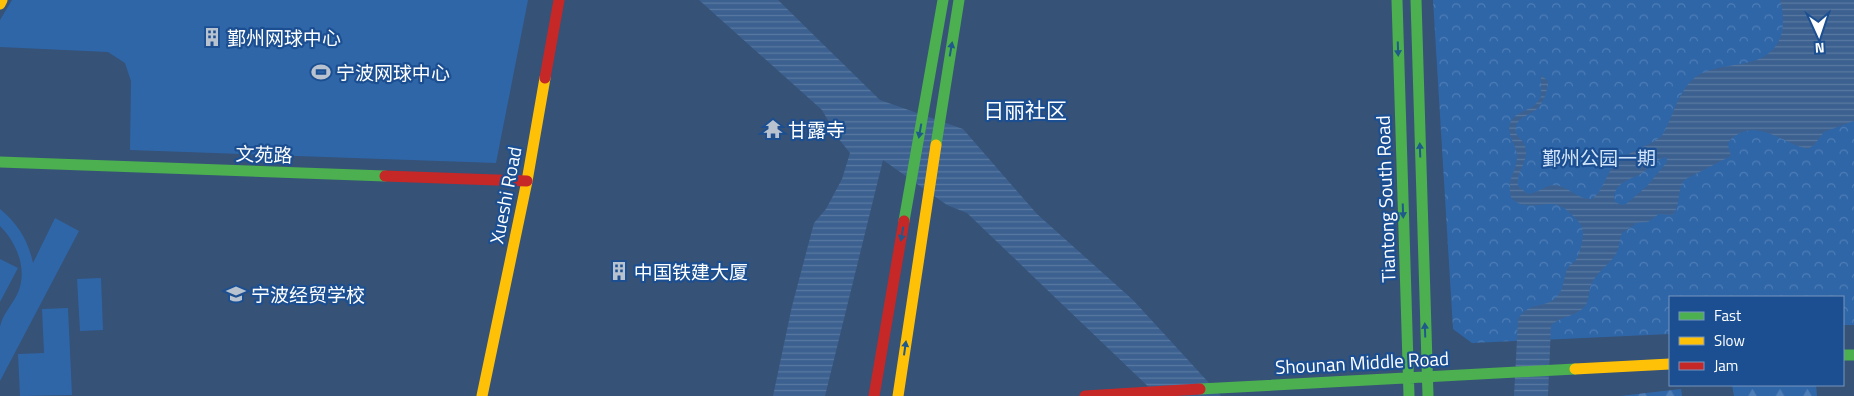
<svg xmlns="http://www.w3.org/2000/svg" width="1854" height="396" viewBox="0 0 1854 396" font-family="'Titillium Web','Noto Sans SC',sans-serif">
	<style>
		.forest { fill: url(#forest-firs) }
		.park { fill: url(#park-crowns) }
		.pitch { fill: #2f66a8 }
		.water { fill: url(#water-rules); fill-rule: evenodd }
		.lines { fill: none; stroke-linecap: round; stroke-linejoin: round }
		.fast { stroke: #4caf50; stroke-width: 11 }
		.slow { stroke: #ffc107; stroke-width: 11 }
		.jam { stroke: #c62828; stroke-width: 11 }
		.oneway { fill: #20598b }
		.labels { text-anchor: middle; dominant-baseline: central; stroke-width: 4.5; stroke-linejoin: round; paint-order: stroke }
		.poi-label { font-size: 19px; fill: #fff; stroke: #1b4f92; text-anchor: start }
		.street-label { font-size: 19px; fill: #fff; stroke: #1b4f92 }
		.park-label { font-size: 19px; fill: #d2e4fa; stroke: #1b4f92 }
		.quarter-label { font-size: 21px; fill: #fff; stroke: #1b4f92 }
	</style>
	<defs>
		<pattern id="forest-firs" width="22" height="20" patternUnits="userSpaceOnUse" patternTransform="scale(1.25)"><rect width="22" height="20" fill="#2f66a8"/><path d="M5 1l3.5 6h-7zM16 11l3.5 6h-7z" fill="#4e7db5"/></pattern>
		<pattern id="park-crowns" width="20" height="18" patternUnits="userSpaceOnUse" patternTransform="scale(1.25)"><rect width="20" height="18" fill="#2f66a8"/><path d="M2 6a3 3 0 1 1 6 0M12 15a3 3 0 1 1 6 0" fill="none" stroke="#4e7db5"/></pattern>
		<pattern id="water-rules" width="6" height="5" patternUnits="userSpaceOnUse" patternTransform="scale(1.25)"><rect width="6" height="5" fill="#3c6190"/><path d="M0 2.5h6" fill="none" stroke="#5979a1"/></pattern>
	</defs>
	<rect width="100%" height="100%" fill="#365277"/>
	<path class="forest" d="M 1732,385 L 1816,385 L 1817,396 L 1734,396 Z
		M 1681,389 L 1682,396 L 1620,396 Z"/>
	<path class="park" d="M 1433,0 L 1854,0 L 1854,325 L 1843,325 L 1843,297 L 1670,297 L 1670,334 L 1472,343 L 1453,329 Z"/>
	<path class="pitch" d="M 12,0 L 528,0 L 496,163 L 130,150 L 131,81 L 125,63 L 108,52 L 0,47 L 0,20 Z
		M 0,209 C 18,224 28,240 33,263 L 55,218 L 79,231 L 0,381 C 0,364 0,344 0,327 C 2,314 15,302 19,290 C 27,267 16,242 0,226 Z
		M 0,259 L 18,268 L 0,302 Z
		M 101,278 L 103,330 L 80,331 L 77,279 Z
		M 68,308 L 72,395 L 20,396 L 18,354 L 44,353 L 42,309 Z"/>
	<path class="water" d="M 699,0 L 778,0 L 880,100 L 963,129 L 1037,214 L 1133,300 L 1221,396 L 1158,396 L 967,213 L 947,205 L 883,160 L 825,396 L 773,396 L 792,306 L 814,223 L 826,209 L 842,179 L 850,153 L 838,138 L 822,110 Z
		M 1780,0 L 1854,0 L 1854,121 L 1824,132 L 1814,145 L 1808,149 C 1785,145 1760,119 1735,136 C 1731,139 1729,140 1728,145 L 1731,156 L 1684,180 C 1677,190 1681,204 1673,215 L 1659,214 L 1648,222 L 1635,223 L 1634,225 L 1622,233 C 1619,239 1620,246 1617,252 C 1612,263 1597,271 1591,285 C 1588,293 1590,301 1584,307 C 1576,317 1559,316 1551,326 L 1548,396 L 1514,396 L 1518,319 C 1530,301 1539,309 1553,300 C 1564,293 1563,280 1567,269 C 1569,265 1572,264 1575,261 C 1580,254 1582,244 1583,235 C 1583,228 1581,224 1576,219 C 1570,212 1560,203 1550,204 C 1538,204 1520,210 1511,197 C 1506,177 1518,171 1517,155 C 1516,143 1505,134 1511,121 C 1516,113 1523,112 1530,108 C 1535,106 1538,101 1541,97 L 1541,75 L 1548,81 C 1547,90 1545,101 1538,108 C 1529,117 1514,116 1516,133 C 1518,138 1524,141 1525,146 C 1530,161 1516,170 1518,186 L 1528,194 C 1538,193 1545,185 1555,185 C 1568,186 1578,200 1592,199 C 1604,190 1607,171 1617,161 C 1627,153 1658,142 1663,134 C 1673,117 1679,88 1697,76 C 1722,60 1760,71 1777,44 C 1785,32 1784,14 1780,0 ZM 1665,157 L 1667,159 L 1666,163 L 1647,186 L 1626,204 L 1622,205 L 1615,202 L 1614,195 C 1619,179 1633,180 1645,171 C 1652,166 1656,160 1665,157 Z"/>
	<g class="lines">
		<path class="fast" d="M 1397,0 L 1409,396
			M 1416,0 L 1428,396
			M 936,145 L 959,0
			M 0,162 L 385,176
			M 904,221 L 943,0
			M 1843,355 L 1854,355
			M 1200,389 L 1575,369"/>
		<path class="slow" d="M 0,4 L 2,0
			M 1575,369 L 1670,364
			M 482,396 L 527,181 L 545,78
			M 898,396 L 936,145"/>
		<path class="jam" d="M 545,78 L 559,0
			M 385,176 L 527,181
			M 874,396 L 904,221
			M 1085,396 L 1200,389"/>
	</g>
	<defs><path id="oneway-solid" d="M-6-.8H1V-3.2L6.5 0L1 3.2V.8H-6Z" transform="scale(1.25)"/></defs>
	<g class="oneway">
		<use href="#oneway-solid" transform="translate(951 49) rotate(-80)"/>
		<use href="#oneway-solid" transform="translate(1398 49) rotate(88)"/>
		<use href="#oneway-solid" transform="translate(920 131) rotate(100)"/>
		<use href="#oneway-solid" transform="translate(1420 150) rotate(-92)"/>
		<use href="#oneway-solid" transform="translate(1403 211) rotate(88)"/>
		<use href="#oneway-solid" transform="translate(902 234) rotate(100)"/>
		<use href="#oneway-solid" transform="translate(1425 330) rotate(-92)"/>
		<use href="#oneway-solid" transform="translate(905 348) rotate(-82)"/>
	</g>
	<defs>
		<g id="building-bare" transform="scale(1.5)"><path d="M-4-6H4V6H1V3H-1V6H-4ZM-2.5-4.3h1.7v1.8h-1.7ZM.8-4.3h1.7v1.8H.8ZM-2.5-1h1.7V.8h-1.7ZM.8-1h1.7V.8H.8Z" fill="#b9c2cf" stroke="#1b4f92" stroke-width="2.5" paint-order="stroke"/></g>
		<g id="stadium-bare" transform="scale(1.5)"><path d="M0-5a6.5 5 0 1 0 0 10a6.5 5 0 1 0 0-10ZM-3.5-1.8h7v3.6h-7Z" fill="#b9c2cf" stroke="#1b4f92" stroke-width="2.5" paint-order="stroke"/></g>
		<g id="temple-bare" transform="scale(1.5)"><path d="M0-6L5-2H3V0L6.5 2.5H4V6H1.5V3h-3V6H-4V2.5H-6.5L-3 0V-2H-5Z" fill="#b9c2cf" stroke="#1b4f92" stroke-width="2.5" paint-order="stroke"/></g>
		<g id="school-bare" transform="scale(1.5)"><path d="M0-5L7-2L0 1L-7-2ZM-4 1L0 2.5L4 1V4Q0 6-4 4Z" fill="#b9c2cf" stroke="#1b4f92" stroke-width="2.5" paint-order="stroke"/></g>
	</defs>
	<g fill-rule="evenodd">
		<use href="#building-bare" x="212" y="37"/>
		<use href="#stadium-bare" x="321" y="72"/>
		<use href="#temple-bare" x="773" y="129"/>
		<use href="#building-bare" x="619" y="271"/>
		<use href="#school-bare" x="236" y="294"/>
	</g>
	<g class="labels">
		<g class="poi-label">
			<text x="227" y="37">鄞州网球中心</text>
			<text x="336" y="72">宁波网球中心</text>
			<text x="788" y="129">甘露寺</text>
			<text x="634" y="271">中国铁建大厦</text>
			<text x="251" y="294">宁波经贸学校</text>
		</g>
		<g class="street-label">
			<text transform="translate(264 154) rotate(2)">文苑路</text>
			<text transform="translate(505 195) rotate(-79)">Xueshi Road</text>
			<text transform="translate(1385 199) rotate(-92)">Tiantong South Road</text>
			<text transform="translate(1362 362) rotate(-3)">Shounan Middle Road</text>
		</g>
		<g class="park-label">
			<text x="1599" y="157">鄞州公园一期</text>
		</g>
		<g class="quarter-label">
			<text x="1025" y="110">日丽社区</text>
		</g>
	</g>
	<rect x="1669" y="296" width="175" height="90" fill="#1b4f92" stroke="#7695be"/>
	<rect x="1679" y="312" width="25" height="8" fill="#4caf50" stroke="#7695be"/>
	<text x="1714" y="321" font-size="15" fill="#ffffff">Fast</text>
	<rect x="1679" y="337" width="25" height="8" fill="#ffc107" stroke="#7695be"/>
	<text x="1714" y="346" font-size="15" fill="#ffffff">Slow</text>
	<rect x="1679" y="362" width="25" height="8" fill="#c62828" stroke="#7695be"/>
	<text x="1714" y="371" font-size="15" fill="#ffffff">Jam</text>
	<g transform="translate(1819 35) rotate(177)" stroke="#1b4f92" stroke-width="4" paint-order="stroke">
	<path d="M0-4L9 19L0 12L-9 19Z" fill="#ffffff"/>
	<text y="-8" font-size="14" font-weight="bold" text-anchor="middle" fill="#ffffff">N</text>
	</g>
</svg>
